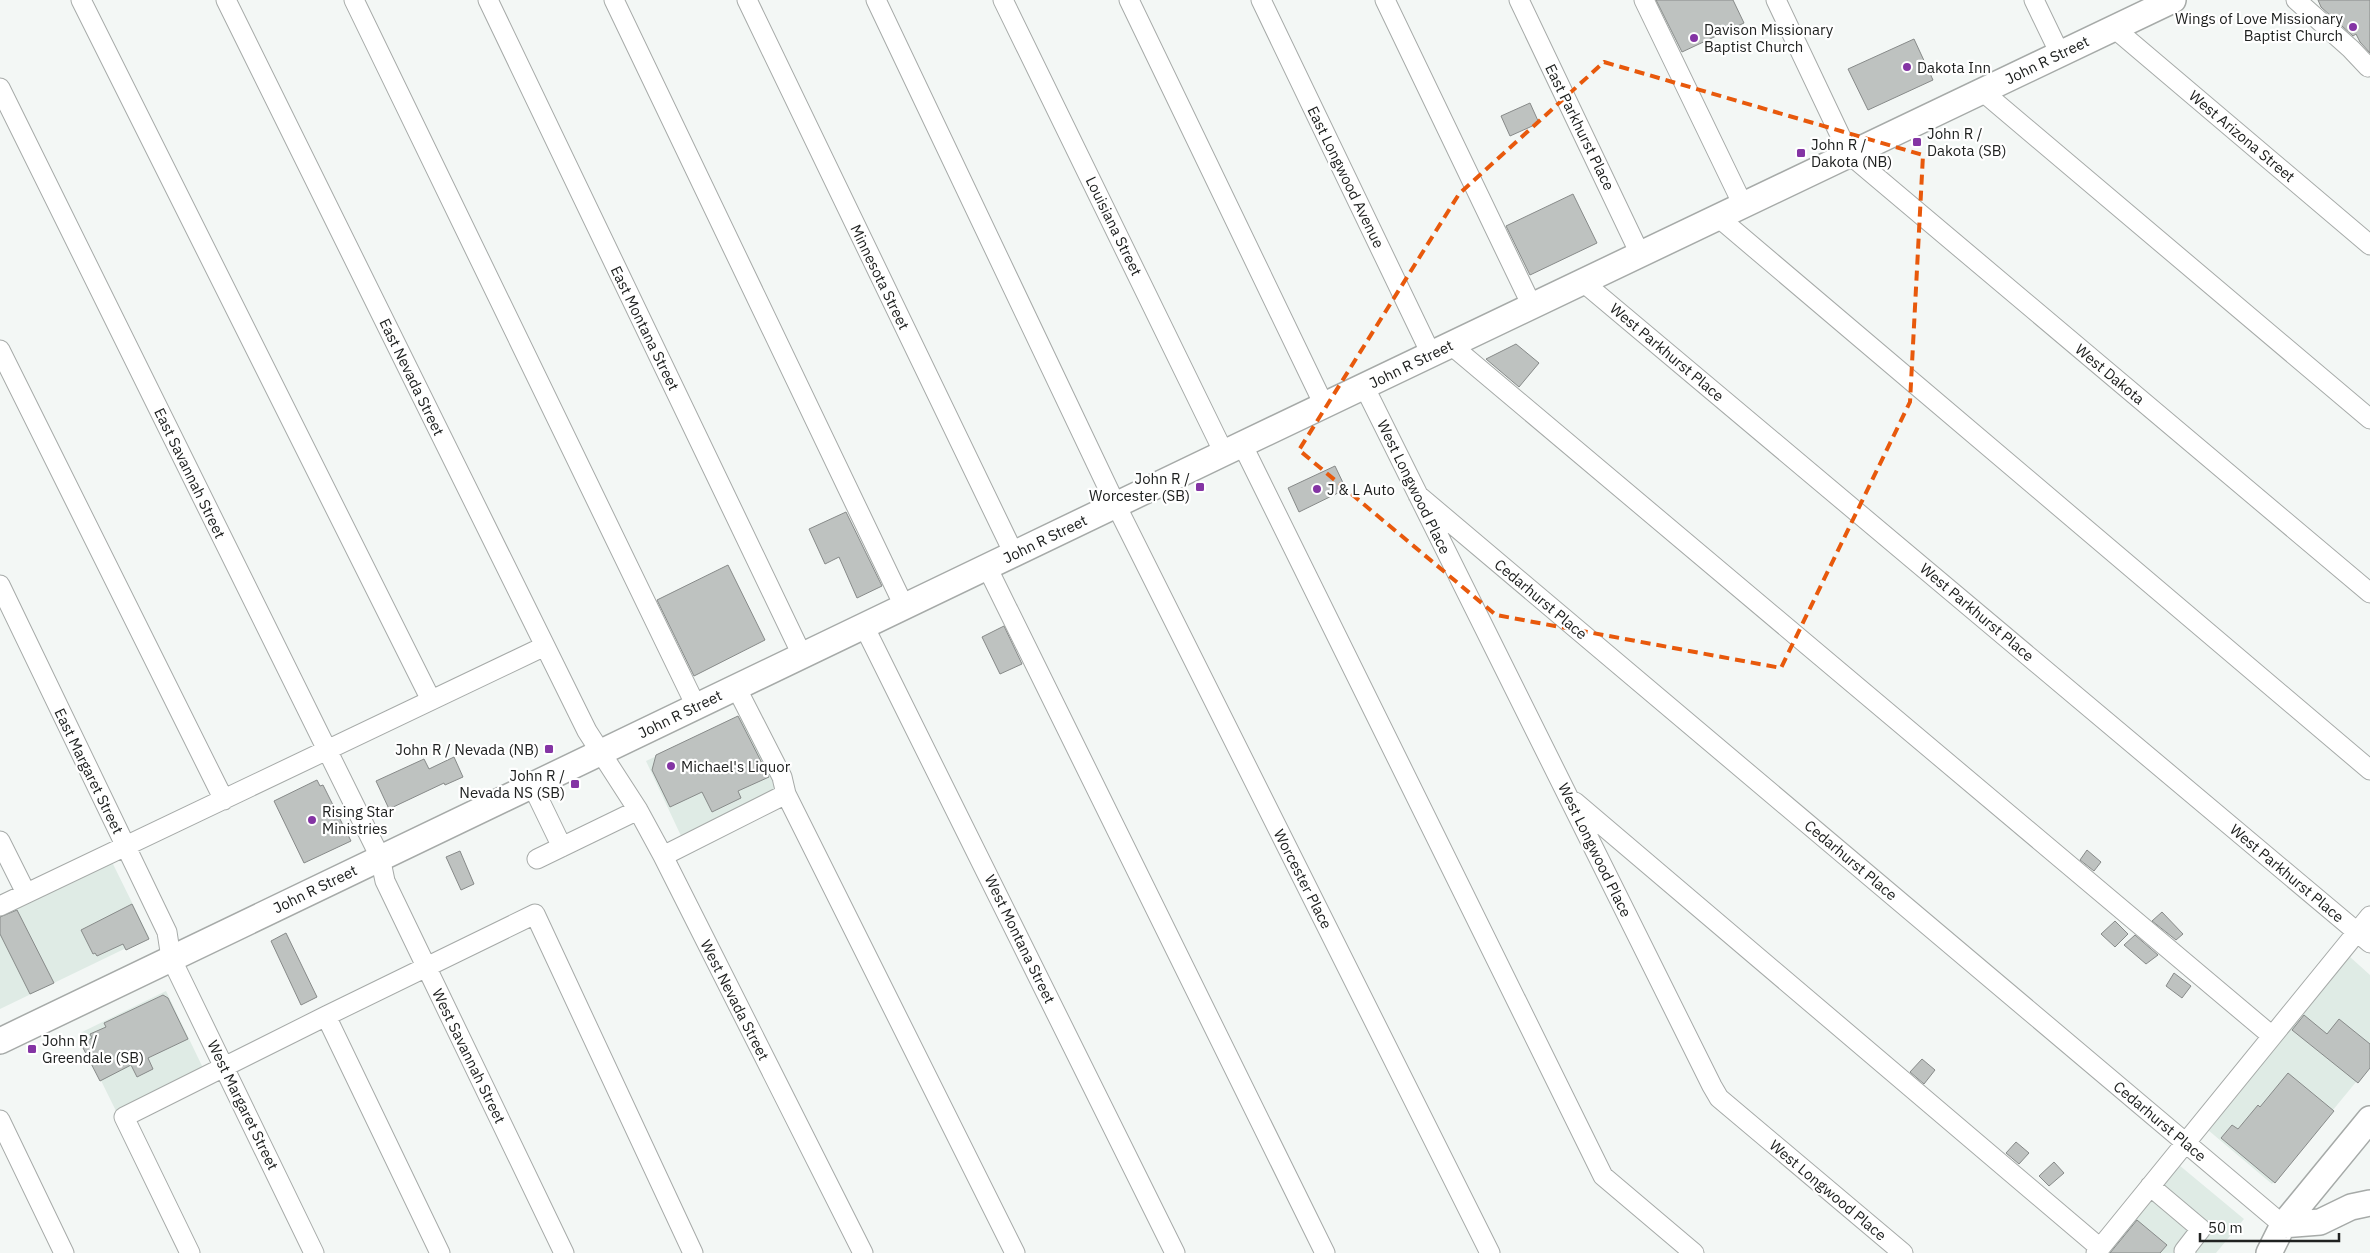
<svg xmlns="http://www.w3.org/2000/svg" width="2370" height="1253" viewBox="0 0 2370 1253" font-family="'IBM Plex Sans',sans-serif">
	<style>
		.built { fill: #dfebe5 }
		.building { fill: #bec2c0; stroke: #878a89 }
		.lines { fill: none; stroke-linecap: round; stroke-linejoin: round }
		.minor-casing { stroke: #a6aaa8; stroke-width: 21 }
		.major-casing { stroke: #a6aaa8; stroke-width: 28 }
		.minor { stroke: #fff; stroke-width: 19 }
		.major { stroke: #fff; stroke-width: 25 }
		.marked { fill: none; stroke: #e8590c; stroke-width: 4; stroke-dasharray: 10 6; stroke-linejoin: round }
		.poi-dot { fill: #8434a4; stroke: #fff; stroke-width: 2 }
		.labels { text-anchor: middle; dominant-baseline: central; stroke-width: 4.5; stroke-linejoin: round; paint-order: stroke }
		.poi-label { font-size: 15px; fill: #202221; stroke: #fff; text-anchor: start }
		.street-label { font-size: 15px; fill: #202221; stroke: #fff }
	</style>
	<rect width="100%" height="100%" fill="#f3f7f5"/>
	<path class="built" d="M 745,715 L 781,791 L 682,838 L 646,761 Z
		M 112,862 L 149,937 L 0,1009 L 0,916 Z
		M 2349,956 L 2370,975 L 2370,1065 L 2272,1184 L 2208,1130 Z
		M 166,991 L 203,1068 L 116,1111 L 78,1034 Z
		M 2179,1165 L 2244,1219 L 2216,1253 L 2106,1253 Z"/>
	<path class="building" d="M 1656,0 L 1733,0 L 1744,23 L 1682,52 Z
		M 2318,0 L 2370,0 L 2370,53 L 2360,42 L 2356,34 L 2353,36 L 2321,7 Z
		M 1914,39 L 1933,80 L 1868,110 L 1848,69 Z
		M 1530,103 L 1539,123 L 1510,136 L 1501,116 Z
		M 1573,194 L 1597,243 L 1530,275 L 1506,226 Z
		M 1516,344 L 1539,363 L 1519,387 L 1486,359 Z
		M 1335,466 L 1346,489 L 1299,512 L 1288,488 Z
		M 846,512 L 882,586 L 857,598 L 839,557 L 825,564 L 809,529 Z
		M 728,565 L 765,640 L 694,676 L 657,600 Z
		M 1004,626 L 1022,664 L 1000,674 L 982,637 Z
		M 738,716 L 769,777 L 738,791 L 741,798 L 712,812 L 702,792 L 670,807 L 652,770 L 656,755 Z
		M 454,757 L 463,777 L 445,785 L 444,783 L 389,809 L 376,781 L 424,759 L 429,769 Z
		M 317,780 L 320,786 L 323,785 L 351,841 L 304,863 L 274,801 Z
		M 2087,850 L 2101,862 L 2094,871 L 2080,860 Z
		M 460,851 L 474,884 L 461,890 L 446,857 Z
		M 132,904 L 149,939 L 126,950 L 123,944 L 97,956 L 95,953 L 93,954 L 81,930 Z
		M 17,910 L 54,983 L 30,994 L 0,934 L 0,917 Z
		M 2162,912 L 2183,934 L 2176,940 L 2152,921 Z
		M 2115,921 L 2128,934 L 2115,947 L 2101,934 Z
		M 286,933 L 317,997 L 301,1005 L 271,941 Z
		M 2135,935 L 2158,955 L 2146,964 L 2124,945 Z
		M 2174,973 L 2191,986 L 2182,998 L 2166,986 Z
		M 163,995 L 168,998 L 188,1039 L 148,1058 L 153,1069 L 137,1077 L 131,1065 L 100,1081 L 81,1044 L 92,1038 L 90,1034 L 106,1027 L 104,1023 Z
		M 2304,1015 L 2327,1034 L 2339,1019 L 2370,1044 L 2370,1068 L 2358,1083 L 2292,1030 Z
		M 1922,1059 L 1935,1070 L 1924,1084 L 1910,1072 Z
		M 2288,1073 L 2334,1111 L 2275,1183 L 2221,1138 L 2232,1125 L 2238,1129 L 2258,1105 L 2260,1107 Z
		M 2016,1142 L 2029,1153 L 2019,1164 L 2006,1153 Z
		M 2054,1162 L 2064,1173 L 2049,1186 L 2039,1176 Z
		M 2137,1220 L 2167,1245 L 2160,1253 L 2110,1253 Z"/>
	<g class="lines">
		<g class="minor-casing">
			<path id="minor" d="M 81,0 L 431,700
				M 226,0 L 587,731 L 638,810 L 663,856 L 863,1253
				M 354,0 L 696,706
				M 488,0 L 802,655
				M 614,0 L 904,606
				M 747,0 L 1014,554
				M 876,0 L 1116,505 L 1490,1253
				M 1003,0 L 1224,453
				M 1129,0 L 1324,405
				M 1261,0 L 1431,354
				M 1385,0 L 1532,306
				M 1519,0 L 1640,254
				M 1644,0 L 1743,205
				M 1776,0 L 1849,154 L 2370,593
				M 2034,0 L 2060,54
				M 2296,0 L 2351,49 L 2368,67 L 2370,66
				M 2114,28 L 2370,245
				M 0,88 L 380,857 L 385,881 L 564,1253
				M 1982,91 L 2370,419
				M 1718,217 L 2370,770
				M 1583,282 L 2370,943
				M 1451,345 L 2272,1036
				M 0,350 L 224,800
				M 1364,386 L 1712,1086 L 1719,1098 L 1903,1253
				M 1242,444 L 1603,1176 L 1694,1253
				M 1418,495 L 2283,1225
				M 987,567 L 1325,1253
				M 0,585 L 167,932 L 171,958 L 314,1253
				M 864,626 L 1175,1253
				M 532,785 L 562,847
				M 786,794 L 1015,1253
				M 1575,802 L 2100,1248
				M 0,841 L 26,893
				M 663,856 L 786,794 L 782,777 L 736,687
				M 537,859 L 638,810
				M 0,906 L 545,646
				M 326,1016 L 440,1253
				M 0,1120 L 64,1253
				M 2150,1186 L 2201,1229 L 2184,1251 L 2186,1253
				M 190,1253 L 124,1117 L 326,1016 L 535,914 L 693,1253
				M 2096,1253 L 2370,916"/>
		</g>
		<g class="major-casing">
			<path id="major" d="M 0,1041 L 1224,453 L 2173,0
				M 2283,1225 L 2320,1222 L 2351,1207 L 2370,1203
				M 2269,1253 L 2283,1225 L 2370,1119"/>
		</g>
		<use href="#minor" class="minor"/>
		<use href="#major" class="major"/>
	</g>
	<path class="marked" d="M 1604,62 L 1923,155 L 1910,402 L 1781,668 L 1496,615 L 1299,450 L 1459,194 Z"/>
	<g class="poi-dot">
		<circle cx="2353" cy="27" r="5"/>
		<circle cx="1694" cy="38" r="5"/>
		<circle cx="1907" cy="67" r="5"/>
		<rect x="1912" y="137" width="10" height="10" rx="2.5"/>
		<rect x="1796" y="148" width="10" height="10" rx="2.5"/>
		<rect x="1195" y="482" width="10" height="10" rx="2.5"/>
		<circle cx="1317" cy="489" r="5"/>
		<rect x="544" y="744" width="10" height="10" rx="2.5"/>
		<circle cx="671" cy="766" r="5"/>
		<rect x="570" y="779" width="10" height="10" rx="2.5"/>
		<circle cx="312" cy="820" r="5"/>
		<rect x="27" y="1044" width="10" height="10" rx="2.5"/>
	</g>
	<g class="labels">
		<g class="poi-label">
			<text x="2343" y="18" text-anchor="end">Wings of Love Missionary<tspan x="2343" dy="17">Baptist Church</tspan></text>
			<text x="1704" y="29">Davison Missionary<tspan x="1704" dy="17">Baptist Church</tspan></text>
			<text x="1917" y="67">Dakota Inn</text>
			<text x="1927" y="133">John R /<tspan x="1927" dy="17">Dakota (SB)</tspan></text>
			<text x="1811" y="144">John R /<tspan x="1811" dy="17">Dakota (NB)</tspan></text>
			<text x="1190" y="478" text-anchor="end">John R /<tspan x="1190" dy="17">Worcester (SB)</tspan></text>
			<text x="1327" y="489">J &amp; L Auto</text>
			<text x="539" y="749" text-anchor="end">John R / Nevada (NB)</text>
			<text x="681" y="766">Michael's Liquor</text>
			<text x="565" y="775" text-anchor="end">John R /<tspan x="565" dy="17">Nevada NS (SB)</tspan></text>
			<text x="322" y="811">Rising Star<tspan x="322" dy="17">Ministries</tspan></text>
			<text x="42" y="1040">John R /<tspan x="42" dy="17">Greendale (SB)</tspan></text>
		</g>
		<g class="street-label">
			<text transform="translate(2047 60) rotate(-26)">John R Street</text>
			<text transform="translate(1580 127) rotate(64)">East Parkhurst Place</text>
			<text transform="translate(2242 136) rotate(40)">West Arizona Street</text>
			<text transform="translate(1346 177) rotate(64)">East Longwood Avenue</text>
			<text transform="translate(1114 226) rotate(64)">Louisiana Street</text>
			<text transform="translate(880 277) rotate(64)">Minnesota Street</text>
			<text transform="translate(645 328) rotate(64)">East Montana Street</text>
			<text transform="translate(1667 352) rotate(40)">West Parkhurst Place</text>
			<text transform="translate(1411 364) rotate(-26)">John R Street</text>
			<text transform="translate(2110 374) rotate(40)">West Dakota</text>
			<text transform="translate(412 377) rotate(64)">East Nevada Street</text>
			<text transform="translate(190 473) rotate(64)">East Savannah Street</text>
			<text transform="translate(1414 487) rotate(64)">West Longwood Place</text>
			<text transform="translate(1045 539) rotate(-26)">John R Street</text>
			<text transform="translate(1541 599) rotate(40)">Cedarhurst Place</text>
			<text transform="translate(1977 612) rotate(40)">West Parkhurst Place</text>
			<text transform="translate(680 714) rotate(-26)">John R Street</text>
			<text transform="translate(89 771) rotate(64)">East Margaret Street</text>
			<text transform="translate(1595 850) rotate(64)">West Longwood Place</text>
			<text transform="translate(1851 860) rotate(40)">Cedarhurst Place</text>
			<text transform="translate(2287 873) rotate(40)">West Parkhurst Place</text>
			<text transform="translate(1303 879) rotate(63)">Worcester Place</text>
			<text transform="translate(315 889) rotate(-26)">John R Street</text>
			<text transform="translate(1020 939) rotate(64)">West Montana Street</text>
			<text transform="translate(735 1000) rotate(63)">West Nevada Street</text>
			<text transform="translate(469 1056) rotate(64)">West Savannah Street</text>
			<text transform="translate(243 1105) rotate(64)">West Margaret Street</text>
			<text transform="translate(2160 1121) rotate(40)">Cedarhurst Place</text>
			<text transform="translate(1828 1190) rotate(40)">West Longwood Place</text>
		</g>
	</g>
	<path d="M2200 1233v8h139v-8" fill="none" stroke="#202221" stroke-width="2.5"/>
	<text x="2208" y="1233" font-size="15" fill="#202221" stroke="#ffffff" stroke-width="4" paint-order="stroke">50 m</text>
</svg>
